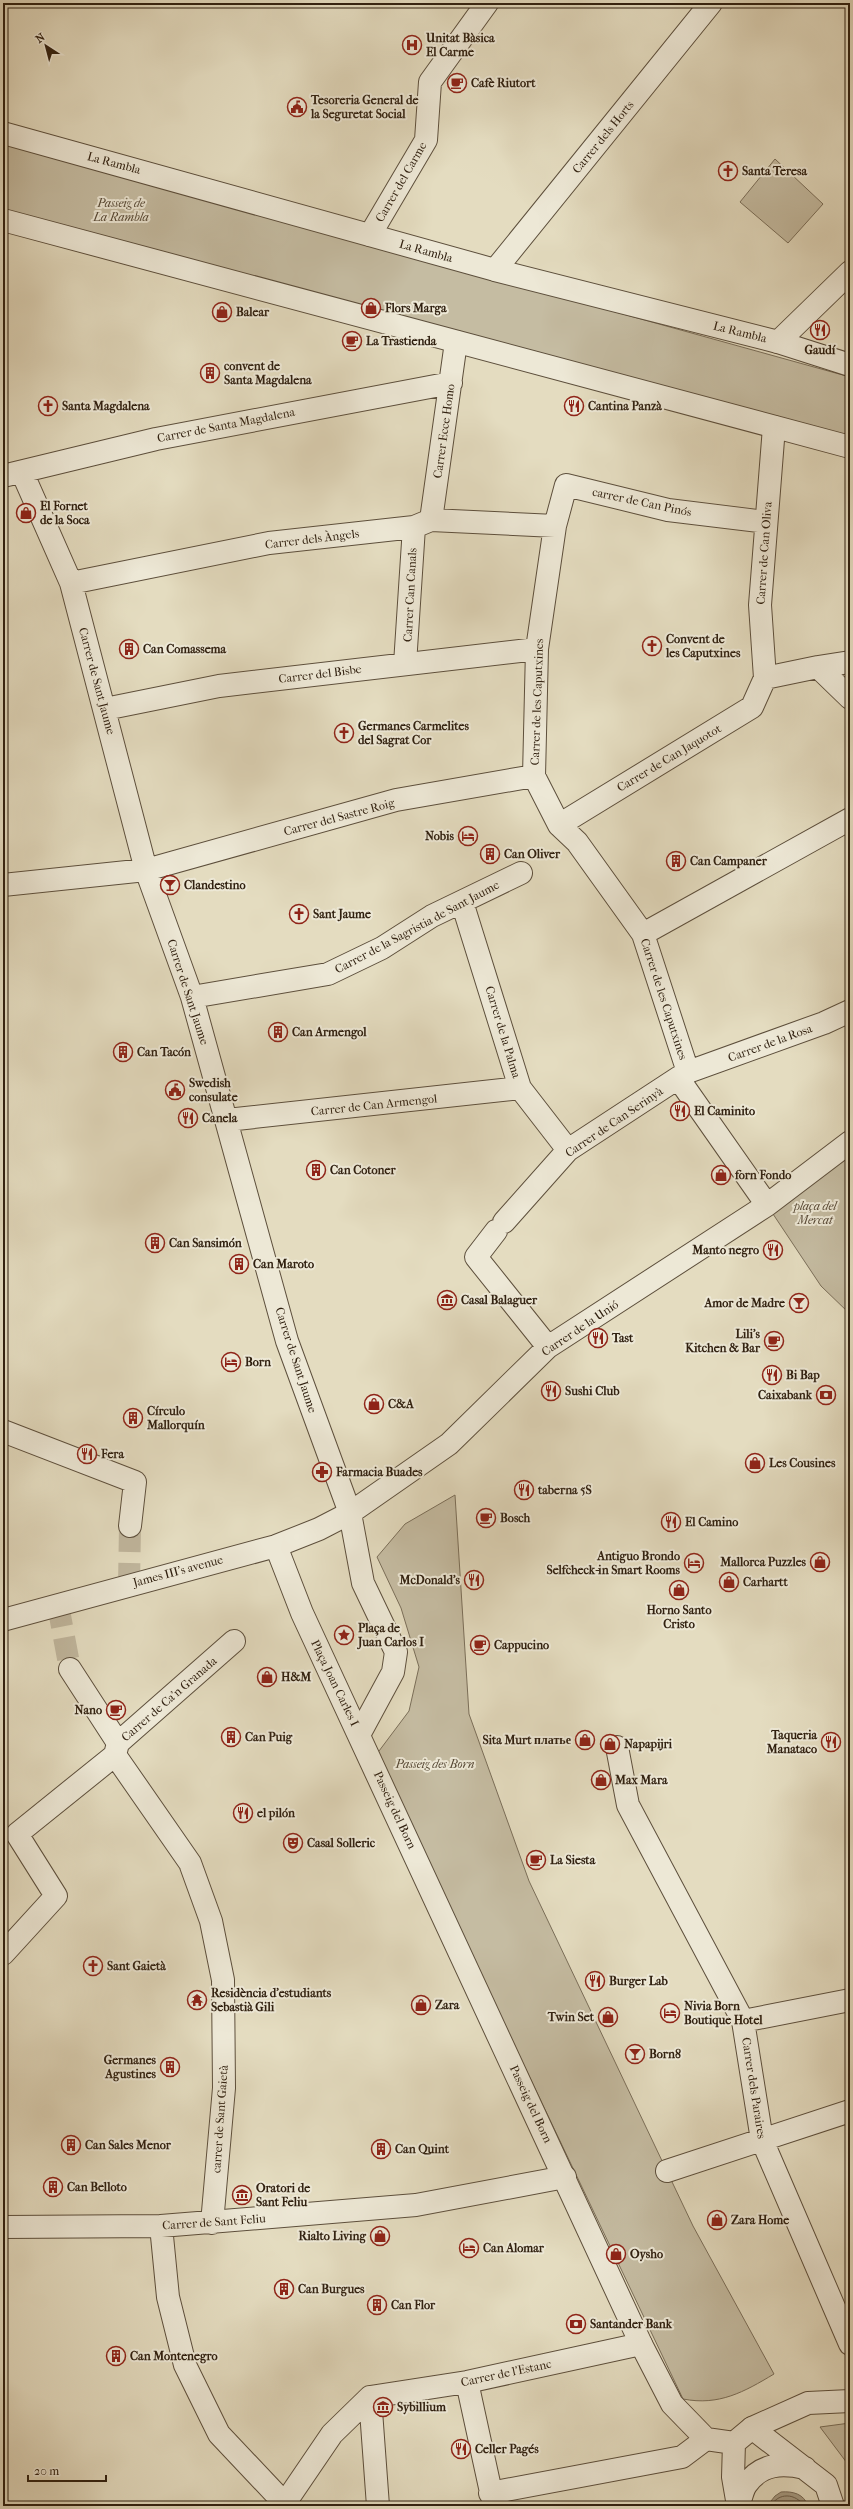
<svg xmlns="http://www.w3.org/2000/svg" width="853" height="2509" viewBox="0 0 853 2509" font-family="'IM FELL French Canon',serif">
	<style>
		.green { fill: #c5bca2; stroke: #7a6e59 }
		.water { fill: #a79c84; stroke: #776a56 }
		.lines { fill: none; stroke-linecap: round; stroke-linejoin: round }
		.shore { stroke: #6c5e4a; stroke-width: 1 }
		.minor-tunnel { stroke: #c0b69d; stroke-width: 22; stroke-dasharray: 22 11; stroke-linecap: butt }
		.minor-casing { stroke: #5d4f3c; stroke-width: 24 }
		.tertiary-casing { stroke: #5d4f3c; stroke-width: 24 }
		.minor { stroke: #ede8d6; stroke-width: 22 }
		.tertiary { stroke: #ede8d6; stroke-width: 22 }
		.labels { text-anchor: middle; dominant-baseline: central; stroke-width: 4; stroke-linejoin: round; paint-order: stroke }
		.poi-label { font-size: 12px; font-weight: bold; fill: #302010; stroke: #ede8d6; text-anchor: start }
		.street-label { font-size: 12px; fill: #302010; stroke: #ede8d6 }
		.park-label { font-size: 12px; font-style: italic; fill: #554734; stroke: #ede8d6 }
	</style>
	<rect width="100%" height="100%" fill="#e4dcc0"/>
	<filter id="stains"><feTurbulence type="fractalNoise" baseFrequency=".005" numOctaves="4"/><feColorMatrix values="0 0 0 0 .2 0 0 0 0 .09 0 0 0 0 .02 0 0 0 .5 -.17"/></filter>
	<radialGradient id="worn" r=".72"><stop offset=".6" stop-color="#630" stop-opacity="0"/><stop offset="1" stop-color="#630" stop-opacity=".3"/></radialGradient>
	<path class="green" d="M 3,142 L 850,377 L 850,441 L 3,214 Z
		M 775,159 L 823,204 L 788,243 L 740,202 Z
		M 850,1142 L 850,1314 L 821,1286 L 767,1205 Z
		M 455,1495 L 469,1714 L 529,1881 L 693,2226 L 774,2374 C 744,2392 719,2406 683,2399 L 376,1755 L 409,1711 L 419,1667 L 401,1608 L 377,1557 L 405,1524 Z
		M 850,2423 L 850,2467 L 820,2427 Z"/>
	<path class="water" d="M 781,2492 C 793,2491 804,2494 808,2506 L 767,2506 L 775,2496 Z"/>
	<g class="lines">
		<path class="shore" d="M 771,2506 C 778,2492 796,2493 804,2506"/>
		<path class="minor-tunnel" d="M 129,1585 L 130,1526
			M 58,1605 L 70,1669"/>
		<g class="minor-casing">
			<path id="minor" d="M 370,235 L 426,140 L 430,82 L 487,3
				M 495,270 L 711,3
				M 778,342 L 850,272
				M 22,472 L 71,583 L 146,870 L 192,997 L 287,1341 L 350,1513 L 363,1583 L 396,1652 L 393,1672 L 360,1733
				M 3,476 L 156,439 L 451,383
				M 431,520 L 456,342
				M 766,522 L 668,510 L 566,485 L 555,526 L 537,649 L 534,776 L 559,825 L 577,842 L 643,934 L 688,1072 L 678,1078 L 767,1205
				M 71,583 L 269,543 L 414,527 L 431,520 L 555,526
				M 405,664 L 414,527
				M 818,667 L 850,662
				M 765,678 L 818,667 L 850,698
				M 105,709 L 219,686 L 537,649
				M 559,825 L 752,707 L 765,678 L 760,605 L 774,427
				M 3,885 L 146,870 L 396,800 L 534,776
				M 462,902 L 520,1088 L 568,1150
				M 643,934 L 850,819
				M 192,997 L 328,974 L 382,948 L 432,916 L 521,873
				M 688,1072 L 824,1023 L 850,1011
				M 227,1120 L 520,1088
				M 504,1222 L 568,1150 L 678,1078
				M 496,1231 L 476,1257 L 548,1347
				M 3,1431 L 135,1482 L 130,1526
				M 350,1513 L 449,1444 L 548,1347 L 767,1205 L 850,1142
				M 70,1669 L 118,1743
				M 617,1747 L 628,1805 L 743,2021 L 762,2140 L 850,2344
				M 115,1755 L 190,1863 L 211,1921 L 223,1980 L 224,2088 L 212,2223
				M 3,1954 L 56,1896 L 17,1834 L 115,1755 L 118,1743 L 234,1641
				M 743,2021 L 850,2000
				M 667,2171 L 850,2111
				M 161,2226 L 168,2297 L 185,2365 L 219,2434 L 287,2506
				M 3,2227 L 161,2226 L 416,2205 L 565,2177
				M 467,2382 L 494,2506
				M 370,2397 L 467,2382 L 641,2344
				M 370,2397 L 378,2506
				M 752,2428 L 808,2403 L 850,2401
				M 490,2493 L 682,2457 L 706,2439
				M 283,2506 L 332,2434 L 370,2397"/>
		</g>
		<g class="tertiary-casing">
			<path id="tertiary" d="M 3,133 L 495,270 L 778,342 L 850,365
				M 3,220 L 850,447
				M 276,1546 L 302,1613 L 641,2344 L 672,2404 L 706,2439 L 734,2443
				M 3,1620 L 276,1546 L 319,1529 L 350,1513
				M 738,2506 L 733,2477 L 734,2443 L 752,2428 L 826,2485 L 833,2506
				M 738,2506 C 741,2500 742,2491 746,2485 C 761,2463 783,2463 805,2468"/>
		</g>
		<use href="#minor" class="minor"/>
		<use href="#tertiary" class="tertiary"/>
	</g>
	<defs>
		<g id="hospital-ring" transform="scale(1)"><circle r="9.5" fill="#ede8d6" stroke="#8f2418" stroke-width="1.5"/><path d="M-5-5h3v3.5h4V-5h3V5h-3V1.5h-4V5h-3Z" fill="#8f2418"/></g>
		<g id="cafe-ring" transform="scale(1)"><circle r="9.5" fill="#ede8d6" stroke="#8f2418" stroke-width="1.5"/><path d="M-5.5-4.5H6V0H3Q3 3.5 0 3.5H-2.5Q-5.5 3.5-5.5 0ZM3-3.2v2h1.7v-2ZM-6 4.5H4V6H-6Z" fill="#8f2418"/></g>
		<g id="civic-ring" transform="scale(1)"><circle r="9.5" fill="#ede8d6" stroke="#8f2418" stroke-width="1.5"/><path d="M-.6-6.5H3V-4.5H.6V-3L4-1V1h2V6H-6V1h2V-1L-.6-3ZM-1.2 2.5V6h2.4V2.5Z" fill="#8f2418"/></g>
		<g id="church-ring" transform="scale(1)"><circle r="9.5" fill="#ede8d6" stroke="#8f2418" stroke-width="1.5"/><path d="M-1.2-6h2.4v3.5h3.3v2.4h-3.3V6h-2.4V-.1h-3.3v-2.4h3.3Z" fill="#8f2418"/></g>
		<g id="shop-ring" transform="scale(1)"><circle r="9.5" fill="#ede8d6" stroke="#8f2418" stroke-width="1.5"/><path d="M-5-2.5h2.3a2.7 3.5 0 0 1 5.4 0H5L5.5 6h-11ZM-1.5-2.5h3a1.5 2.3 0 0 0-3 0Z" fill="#8f2418"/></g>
		<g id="restaurant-ring" transform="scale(1)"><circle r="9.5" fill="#ede8d6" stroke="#8f2418" stroke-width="1.5"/><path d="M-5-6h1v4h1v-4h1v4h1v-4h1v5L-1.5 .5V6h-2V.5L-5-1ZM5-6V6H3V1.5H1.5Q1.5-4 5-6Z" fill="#8f2418"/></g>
		<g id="building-ring" transform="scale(1)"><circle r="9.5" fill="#ede8d6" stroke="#8f2418" stroke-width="1.5"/><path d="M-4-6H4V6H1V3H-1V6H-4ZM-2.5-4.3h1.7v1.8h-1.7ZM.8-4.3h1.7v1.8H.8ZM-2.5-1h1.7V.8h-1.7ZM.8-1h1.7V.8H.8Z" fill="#8f2418"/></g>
		<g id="hotel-ring" transform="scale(1)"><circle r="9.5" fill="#ede8d6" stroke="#8f2418" stroke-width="1.5"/><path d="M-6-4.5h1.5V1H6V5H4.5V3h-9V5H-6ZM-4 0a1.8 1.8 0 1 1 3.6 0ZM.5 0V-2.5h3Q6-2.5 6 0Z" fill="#8f2418"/></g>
		<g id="bar-ring" transform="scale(1)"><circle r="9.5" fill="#ede8d6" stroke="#8f2418" stroke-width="1.5"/><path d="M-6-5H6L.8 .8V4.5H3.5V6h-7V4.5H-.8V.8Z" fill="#8f2418"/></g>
		<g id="museum-ring" transform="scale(1)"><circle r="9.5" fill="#ede8d6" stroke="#8f2418" stroke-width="1.5"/><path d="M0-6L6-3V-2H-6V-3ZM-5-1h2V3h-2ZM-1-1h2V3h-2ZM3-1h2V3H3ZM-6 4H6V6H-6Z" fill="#8f2418"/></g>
		<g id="bank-ring" transform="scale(1)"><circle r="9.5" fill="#ede8d6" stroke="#8f2418" stroke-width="1.5"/><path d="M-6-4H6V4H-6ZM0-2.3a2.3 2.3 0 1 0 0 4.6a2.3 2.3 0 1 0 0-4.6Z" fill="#8f2418"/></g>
		<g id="pharmacy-ring" transform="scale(1)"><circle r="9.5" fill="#ede8d6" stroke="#8f2418" stroke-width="1.5"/><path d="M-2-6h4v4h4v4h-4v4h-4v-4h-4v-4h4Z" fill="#8f2418"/></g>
		<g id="sight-ring" transform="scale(1)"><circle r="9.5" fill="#ede8d6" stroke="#8f2418" stroke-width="1.5"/><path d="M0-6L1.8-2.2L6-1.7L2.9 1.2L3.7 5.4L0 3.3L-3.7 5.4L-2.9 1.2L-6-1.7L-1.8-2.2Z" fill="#8f2418"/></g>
		<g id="theatre-ring" transform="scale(1)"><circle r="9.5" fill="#ede8d6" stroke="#8f2418" stroke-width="1.5"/><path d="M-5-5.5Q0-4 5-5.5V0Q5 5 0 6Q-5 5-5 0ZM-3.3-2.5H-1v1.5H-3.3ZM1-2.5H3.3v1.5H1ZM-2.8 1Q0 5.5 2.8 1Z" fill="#8f2418"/></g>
		<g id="temple-ring" transform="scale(1)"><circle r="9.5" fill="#ede8d6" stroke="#8f2418" stroke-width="1.5"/><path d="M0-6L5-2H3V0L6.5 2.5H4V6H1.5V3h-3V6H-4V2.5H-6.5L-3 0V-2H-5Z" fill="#8f2418"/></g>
	</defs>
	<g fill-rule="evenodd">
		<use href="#hospital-ring" x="412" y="45"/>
		<use href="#cafe-ring" x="457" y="83"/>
		<use href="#civic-ring" x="297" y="107"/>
		<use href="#church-ring" x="728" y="171"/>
		<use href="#shop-ring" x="371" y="308"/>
		<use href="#shop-ring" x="222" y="312"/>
		<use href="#restaurant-ring" x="820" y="330"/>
		<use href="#cafe-ring" x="352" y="341"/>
		<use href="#building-ring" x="210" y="373"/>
		<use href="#church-ring" x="48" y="406"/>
		<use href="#restaurant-ring" x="574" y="406"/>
		<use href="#shop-ring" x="26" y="513"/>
		<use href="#church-ring" x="652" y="646"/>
		<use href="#building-ring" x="129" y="649"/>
		<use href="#church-ring" x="344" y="733"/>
		<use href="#hotel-ring" x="468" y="836"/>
		<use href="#building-ring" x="490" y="854"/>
		<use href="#building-ring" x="676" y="861"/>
		<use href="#bar-ring" x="170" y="885"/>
		<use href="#church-ring" x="299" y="914"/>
		<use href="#building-ring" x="278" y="1032"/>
		<use href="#building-ring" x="123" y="1052"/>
		<use href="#civic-ring" x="175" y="1090"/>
		<use href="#restaurant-ring" x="680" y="1111"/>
		<use href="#restaurant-ring" x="188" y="1118"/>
		<use href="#building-ring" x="316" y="1170"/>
		<use href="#shop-ring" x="721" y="1175"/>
		<use href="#building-ring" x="155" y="1243"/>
		<use href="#restaurant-ring" x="773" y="1250"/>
		<use href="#building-ring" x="239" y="1264"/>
		<use href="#museum-ring" x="447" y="1300"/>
		<use href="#bar-ring" x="799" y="1303"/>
		<use href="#restaurant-ring" x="598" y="1338"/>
		<use href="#cafe-ring" x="774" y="1341"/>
		<use href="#hotel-ring" x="231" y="1362"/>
		<use href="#restaurant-ring" x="772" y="1375"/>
		<use href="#restaurant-ring" x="551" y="1391"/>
		<use href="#bank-ring" x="826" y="1395"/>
		<use href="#shop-ring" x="374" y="1404"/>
		<use href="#building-ring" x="133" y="1418"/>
		<use href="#restaurant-ring" x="87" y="1454"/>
		<use href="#shop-ring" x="755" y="1463"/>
		<use href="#pharmacy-ring" x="322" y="1472"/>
		<use href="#restaurant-ring" x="524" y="1490"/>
		<use href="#cafe-ring" x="486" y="1518"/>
		<use href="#restaurant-ring" x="671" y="1522"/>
		<use href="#shop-ring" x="820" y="1562"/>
		<use href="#hotel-ring" x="694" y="1563"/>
		<use href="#restaurant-ring" x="474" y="1580"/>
		<use href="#shop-ring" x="729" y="1582"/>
		<use href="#shop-ring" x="679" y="1590"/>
		<use href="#sight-ring" x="344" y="1635"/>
		<use href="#cafe-ring" x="480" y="1645"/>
		<use href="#shop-ring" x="267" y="1677"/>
		<use href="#cafe-ring" x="116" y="1710"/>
		<use href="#building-ring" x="231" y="1737"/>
		<use href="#shop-ring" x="585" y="1740"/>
		<use href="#restaurant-ring" x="831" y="1742"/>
		<use href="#shop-ring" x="610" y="1744"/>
		<use href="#shop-ring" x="601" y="1780"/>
		<use href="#restaurant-ring" x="243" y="1813"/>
		<use href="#theatre-ring" x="293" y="1843"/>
		<use href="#cafe-ring" x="536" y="1860"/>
		<use href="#church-ring" x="93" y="1966"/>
		<use href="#restaurant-ring" x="595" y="1981"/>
		<use href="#temple-ring" x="197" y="2000"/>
		<use href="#shop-ring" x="421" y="2005"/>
		<use href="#hotel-ring" x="670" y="2013"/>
		<use href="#shop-ring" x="608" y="2017"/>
		<use href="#bar-ring" x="635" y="2054"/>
		<use href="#building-ring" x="170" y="2067"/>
		<use href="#building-ring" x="71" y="2145"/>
		<use href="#building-ring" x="381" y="2149"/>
		<use href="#building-ring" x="53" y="2187"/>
		<use href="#museum-ring" x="242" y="2195"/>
		<use href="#shop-ring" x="717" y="2220"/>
		<use href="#shop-ring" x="380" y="2236"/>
		<use href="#hotel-ring" x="469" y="2248"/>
		<use href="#shop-ring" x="616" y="2254"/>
		<use href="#building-ring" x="284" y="2289"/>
		<use href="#building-ring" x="377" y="2305"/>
		<use href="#bank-ring" x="576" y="2324"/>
		<use href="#building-ring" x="116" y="2356"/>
		<use href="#museum-ring" x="383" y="2407"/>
		<use href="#restaurant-ring" x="461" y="2449"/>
	</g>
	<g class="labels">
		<g class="poi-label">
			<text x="426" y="38">Unitat Bàsica<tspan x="426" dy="14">El Carme</tspan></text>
			<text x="471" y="83">Cafè Riutort</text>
			<text x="311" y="100">Tesoreria General de<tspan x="311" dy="14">la Seguretat Social</tspan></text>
			<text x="742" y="171">Santa Teresa</text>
			<text x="385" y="308">Flors Marga</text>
			<text x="236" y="312">Balear</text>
			<text x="366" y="341">La Trastienda</text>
			<text x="820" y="350" text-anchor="middle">Gaudí</text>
			<text x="224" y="366">convent de<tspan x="224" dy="14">Santa Magdalena</tspan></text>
			<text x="62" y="406">Santa Magdalena</text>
			<text x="588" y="406">Cantina Panzà</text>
			<text x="40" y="506">El Fornet<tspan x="40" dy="14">de la Soca</tspan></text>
			<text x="666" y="639">Convent de<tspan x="666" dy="14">les Caputxines</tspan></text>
			<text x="143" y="649">Can Comassema</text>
			<text x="358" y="726">Germanes Carmelites<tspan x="358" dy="14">del Sagrat Cor</tspan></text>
			<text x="454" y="836" text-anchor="end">Nobis</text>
			<text x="504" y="854">Can Oliver</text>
			<text x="690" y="861">Can Campaner</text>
			<text x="184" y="885">Clandestino</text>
			<text x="313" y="914">Sant Jaume</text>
			<text x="292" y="1032">Can Armengol</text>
			<text x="137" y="1052">Can Tacón</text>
			<text x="189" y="1083">Swedish<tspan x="189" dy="14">consulate</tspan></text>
			<text x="694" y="1111">El Caminito</text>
			<text x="202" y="1118">Canela</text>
			<text x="330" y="1170">Can Cotoner</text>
			<text x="735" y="1175">forn Fondo</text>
			<text x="169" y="1243">Can Sansimón</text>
			<text x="759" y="1250" text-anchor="end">Manto negro</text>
			<text x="253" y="1264">Can Maroto</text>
			<text x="461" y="1300">Casal Balaguer</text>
			<text x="785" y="1303" text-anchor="end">Amor de Madre</text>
			<text x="760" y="1334" text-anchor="end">Lili's<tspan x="760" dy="14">Kitchen &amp; Bar</tspan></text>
			<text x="612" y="1338">Tast</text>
			<text x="245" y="1362">Born</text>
			<text x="786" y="1375">Bi Bap</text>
			<text x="565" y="1391">Sushi Club</text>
			<text x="812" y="1395" text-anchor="end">Caixabank</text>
			<text x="388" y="1404">C&amp;A</text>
			<text x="147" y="1411">Círculo<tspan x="147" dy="14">Mallorquín</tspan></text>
			<text x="101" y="1454">Fera</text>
			<text x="769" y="1463">Les Cousines</text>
			<text x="336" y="1472">Farmacia Buades</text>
			<text x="538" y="1490">taberna 5S</text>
			<text x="500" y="1518">Bosch</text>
			<text x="685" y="1522">El Camino</text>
			<text x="680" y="1556" text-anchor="end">Antiguo Brondo<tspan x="680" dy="14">Selfcheck-in Smart Rooms</tspan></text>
			<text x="806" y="1562" text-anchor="end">Mallorca Puzzles</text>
			<text x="460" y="1580" text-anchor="end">McDonald's</text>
			<text x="743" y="1582">Carhartt</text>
			<text x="679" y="1610" text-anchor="middle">Horno Santo<tspan x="679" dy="14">Cristo</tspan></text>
			<text x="358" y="1628">Plaça de<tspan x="358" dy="14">Juan Carlos I</tspan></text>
			<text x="494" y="1645">Cappucino</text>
			<text x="281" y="1677">H&amp;M</text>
			<text x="102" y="1710" text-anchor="end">Nano</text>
			<text x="817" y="1735" text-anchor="end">Taqueria<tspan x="817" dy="14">Manataco</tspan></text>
			<text x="245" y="1737">Can Puig</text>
			<text x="571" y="1740" text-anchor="end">Sita Murt платье</text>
			<text x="624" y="1744">Napapijri</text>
			<text x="615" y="1780">Max Mara</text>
			<text x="257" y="1813">el pilón</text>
			<text x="307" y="1843">Casal Solleric</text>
			<text x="550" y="1860">La Siesta</text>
			<text x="107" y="1966">Sant Gaietà</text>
			<text x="609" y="1981">Burger Lab</text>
			<text x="211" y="1993">Residència d'estudiants<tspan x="211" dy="14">Sebastià Gili</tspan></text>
			<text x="435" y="2005">Zara</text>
			<text x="684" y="2006">Nivia Born<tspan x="684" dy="14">Boutique Hotel</tspan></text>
			<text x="594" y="2017" text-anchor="end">Twin Set</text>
			<text x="649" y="2054">Born8</text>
			<text x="156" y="2060" text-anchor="end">Germanes<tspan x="156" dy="14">Agustines</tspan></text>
			<text x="85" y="2145">Can Sales Menor</text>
			<text x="395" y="2149">Can Quint</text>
			<text x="67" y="2187">Can Belloto</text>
			<text x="256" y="2188">Oratori de<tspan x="256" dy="14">Sant Feliu</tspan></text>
			<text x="731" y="2220">Zara Home</text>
			<text x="366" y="2236" text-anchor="end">Rialto Living</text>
			<text x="483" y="2248">Can Alomar</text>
			<text x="630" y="2254">Oysho</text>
			<text x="298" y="2289">Can Burgues</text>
			<text x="391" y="2305">Can Flor</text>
			<text x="590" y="2324">Santander Bank</text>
			<text x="130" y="2356">Can Montenegro</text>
			<text x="397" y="2407">Sybillium</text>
			<text x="475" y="2449">Celler Pagés</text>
		</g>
		<g class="street-label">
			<text transform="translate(603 137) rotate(-51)">Carrer dels Horts</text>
			<text transform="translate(114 163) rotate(15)">La Rambla</text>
			<text transform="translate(401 182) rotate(-60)">Carrer del Carme</text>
			<text transform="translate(426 251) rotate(16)">La Rambla</text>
			<text transform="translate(740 332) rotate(14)">La Rambla</text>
			<text transform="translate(226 425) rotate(-11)">Carrer de Santa Magdalena</text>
			<text transform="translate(444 431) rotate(-82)">Carrer Ecce Homo</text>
			<text transform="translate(642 502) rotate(12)">carrer de Can Pinós</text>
			<text transform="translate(312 539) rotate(-7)">Carrer dels Àngels</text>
			<text transform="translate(764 553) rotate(-86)">Carrer de Can Oliva</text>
			<text transform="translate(410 595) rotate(-87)">Carrer Can Canals</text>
			<text transform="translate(320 674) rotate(-7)">Carrer del Bisbe</text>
			<text transform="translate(97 681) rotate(75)">Carrer de Sant Jaume</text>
			<text transform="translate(537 702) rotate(-88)">Carrer de les Caputxines</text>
			<text transform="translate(669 758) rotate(-31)">Carrer de Can Jaquotot</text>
			<text transform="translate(339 817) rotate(-15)">Carrer del Sastre Roig</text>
			<text transform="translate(417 927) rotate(-28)">Carrer de la Sagristia de Sant Jaume</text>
			<text transform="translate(188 992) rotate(72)">Carrer de Sant Jaume</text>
			<text transform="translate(664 999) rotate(72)">Carrer de les Caputxines</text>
			<text transform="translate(503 1032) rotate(73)">Carrer de la Palma</text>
			<text transform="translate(770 1043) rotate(-20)">Carrer de la Rosa</text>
			<text transform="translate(374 1105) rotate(-6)">Carrer de Can Armengol</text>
			<text transform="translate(614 1122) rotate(-34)">Carrer de Can Serinyà</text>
			<text transform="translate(580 1328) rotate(-34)">Carrer de la Unió</text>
			<text transform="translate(296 1360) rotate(72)">Carrer de Sant Jaume</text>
			<text transform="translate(178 1571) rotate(-15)">James III's avenue</text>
			<text transform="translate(335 1683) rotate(64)">Plaça Joan Carles I</text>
			<text transform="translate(169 1699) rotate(-41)">Carrer de Ca'n Granada</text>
			<text transform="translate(395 1810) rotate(65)">Passeig del Born</text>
			<text transform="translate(754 2088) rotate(81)">Carrer dels Paraires</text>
			<text transform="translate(531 2104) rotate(65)">Passeig del Born</text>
			<text transform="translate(220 2119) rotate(-86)">carrer de Sant Gaietà</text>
			<text transform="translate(214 2222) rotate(-4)">Carrer de Sant Feliu</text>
			<text transform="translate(506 2373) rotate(-12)">Carrer de l'Estanc</text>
		</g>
		<g class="park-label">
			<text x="121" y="203">Passeig de<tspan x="121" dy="14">La Rambla</tspan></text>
			<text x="815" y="1206">plaça del<tspan x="815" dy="14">Mercat</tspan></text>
			<text x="435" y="1764">Passeig des Born</text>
		</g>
	</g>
	<rect width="853" height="2509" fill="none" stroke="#e4dcc0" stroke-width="16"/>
	<rect x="4" y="4" width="845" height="2501" fill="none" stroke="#302010" stroke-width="2"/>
	<rect x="8" y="8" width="837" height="2493" fill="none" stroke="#302010"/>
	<g transform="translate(46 46) rotate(324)" stroke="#ede8d6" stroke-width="3" paint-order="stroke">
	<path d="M0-3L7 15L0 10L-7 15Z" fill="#302010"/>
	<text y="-6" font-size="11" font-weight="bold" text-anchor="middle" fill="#302010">N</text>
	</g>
	<path d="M28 2475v6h78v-6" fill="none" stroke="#302010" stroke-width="2"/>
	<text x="34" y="2475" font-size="12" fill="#302010" stroke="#ede8d6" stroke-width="3" paint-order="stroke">20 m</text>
	<rect width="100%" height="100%" filter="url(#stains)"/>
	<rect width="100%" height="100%" fill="url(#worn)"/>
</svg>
